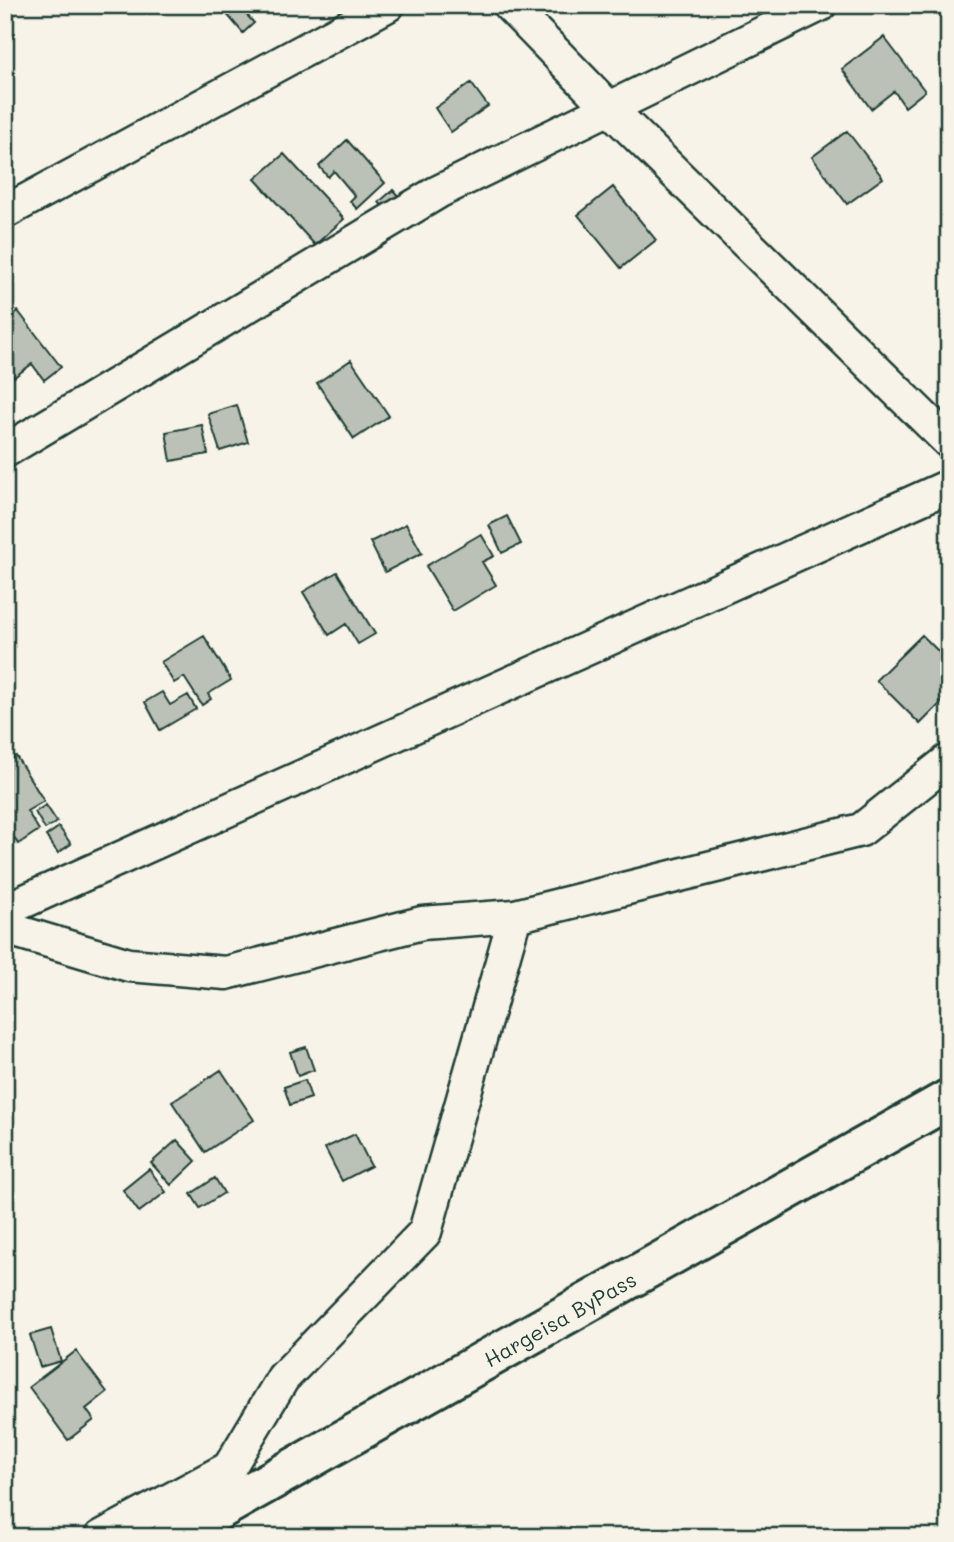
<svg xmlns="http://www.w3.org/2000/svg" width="954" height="1542" viewBox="0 0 954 1542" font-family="Mali,sans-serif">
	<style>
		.building { fill: #bbc1b6; stroke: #1f3d34; stroke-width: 2 }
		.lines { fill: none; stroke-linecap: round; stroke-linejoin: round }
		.minor-casing { stroke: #1f3d34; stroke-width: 37 }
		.highway-casing { stroke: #1f3d34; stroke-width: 44 }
		.minor { stroke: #f7f3e8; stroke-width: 32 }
		.highway { stroke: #f7f3e8; stroke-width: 38 }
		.labels { text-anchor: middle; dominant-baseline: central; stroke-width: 7; stroke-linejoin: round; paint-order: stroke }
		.street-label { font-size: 21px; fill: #1f3d34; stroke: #f7f3e8 }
	</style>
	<rect width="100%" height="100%" fill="#f7f3e8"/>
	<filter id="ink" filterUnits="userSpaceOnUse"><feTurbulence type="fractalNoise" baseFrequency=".0143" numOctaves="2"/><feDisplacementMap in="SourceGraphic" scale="14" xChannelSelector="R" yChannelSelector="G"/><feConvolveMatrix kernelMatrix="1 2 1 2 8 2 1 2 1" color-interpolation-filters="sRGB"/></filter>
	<g filter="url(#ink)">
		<path class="building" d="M 219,5 L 238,5 L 254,23 L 243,33 Z
			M 884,37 L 925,91 L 905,107 L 894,91 L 871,109 L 842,69 Z
			M 471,83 L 488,106 L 451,132 L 435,108 Z
			M 847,131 L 883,178 L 847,204 L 812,157 Z
			M 347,140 L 385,183 L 357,209 L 350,201 L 355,196 L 334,171 L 328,177 L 319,166 Z
			M 284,154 L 344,219 L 315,245 L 255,179 Z
			M 613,187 L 656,240 L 621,268 L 578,215 Z
			M 393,190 L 404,203 L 390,215 L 379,202 Z
			M 18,311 L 61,367 L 44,380 L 32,364 L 14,377 L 5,365 L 5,320 Z
			M 351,360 L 389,416 L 354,439 L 317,383 Z
			M 237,405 L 248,442 L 220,451 L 208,414 Z
			M 202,425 L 208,454 L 171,461 L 166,432 Z
			M 507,516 L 521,544 L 502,553 L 489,525 Z
			M 406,524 L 422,553 L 385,572 L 370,542 Z
			M 481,534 L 494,556 L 482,562 L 496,585 L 453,611 L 426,566 Z
			M 337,572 L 375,634 L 358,644 L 346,624 L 329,635 L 303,592 Z
			M 922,635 L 949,662 L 949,695 L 920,724 L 876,680 Z
			M 204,636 L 231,680 L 208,694 L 211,699 L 202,705 L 184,677 L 174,683 L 161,662 Z
			M 162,692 L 170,705 L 188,695 L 196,709 L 160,730 L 145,702 Z
			M 16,756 L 44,801 L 27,811 L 39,830 L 18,844 L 5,823 L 9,815 L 5,809 L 5,762 Z
			M 46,805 L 57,822 L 45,829 L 35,812 Z
			M 59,827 L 71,844 L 58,853 L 46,836 Z
			M 306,1047 L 314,1070 L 298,1076 L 290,1052 Z
			M 221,1070 L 254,1120 L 205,1152 L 172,1102 Z
			M 305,1080 L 311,1098 L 290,1105 L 284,1087 Z
			M 355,1134 L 371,1166 L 342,1181 L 325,1148 Z
			M 177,1140 L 196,1161 L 171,1185 L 151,1163 Z
			M 149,1169 L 166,1192 L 139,1212 L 123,1190 Z
			M 215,1178 L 224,1193 L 200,1208 L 191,1194 Z
			M 51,1329 L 61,1361 L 40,1367 L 30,1335 Z
			M 76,1351 L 107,1392 L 86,1409 L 94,1420 L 68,1440 L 29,1387 Z"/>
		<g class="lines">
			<g class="minor-casing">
				<path id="minor" d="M 509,5 L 609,108 L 949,442
					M 5,212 L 388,5
					M 5,451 L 438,192 L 820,5
					M 5,910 L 949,486
					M 5,928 L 129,965 L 226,973 L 422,923 L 515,916 L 861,830 L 949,760
					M 101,1537 L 229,1468 L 283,1378 L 425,1232 L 515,916"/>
			</g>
			<g class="highway-casing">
				<g id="highway">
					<path id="s1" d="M 171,1537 L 949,1099"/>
				</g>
			</g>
			<use href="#minor" class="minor"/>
			<use href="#highway" class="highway"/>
		</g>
	</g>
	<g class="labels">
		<g class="street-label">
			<text stroke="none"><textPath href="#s1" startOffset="446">Hargeisa ByPass</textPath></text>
		</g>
	</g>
	<rect width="954" height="1542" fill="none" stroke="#f7f3e8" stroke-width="28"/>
	<rect x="14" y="14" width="926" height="1514" fill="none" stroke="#1f3d34" stroke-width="2.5" filter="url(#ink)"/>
</svg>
